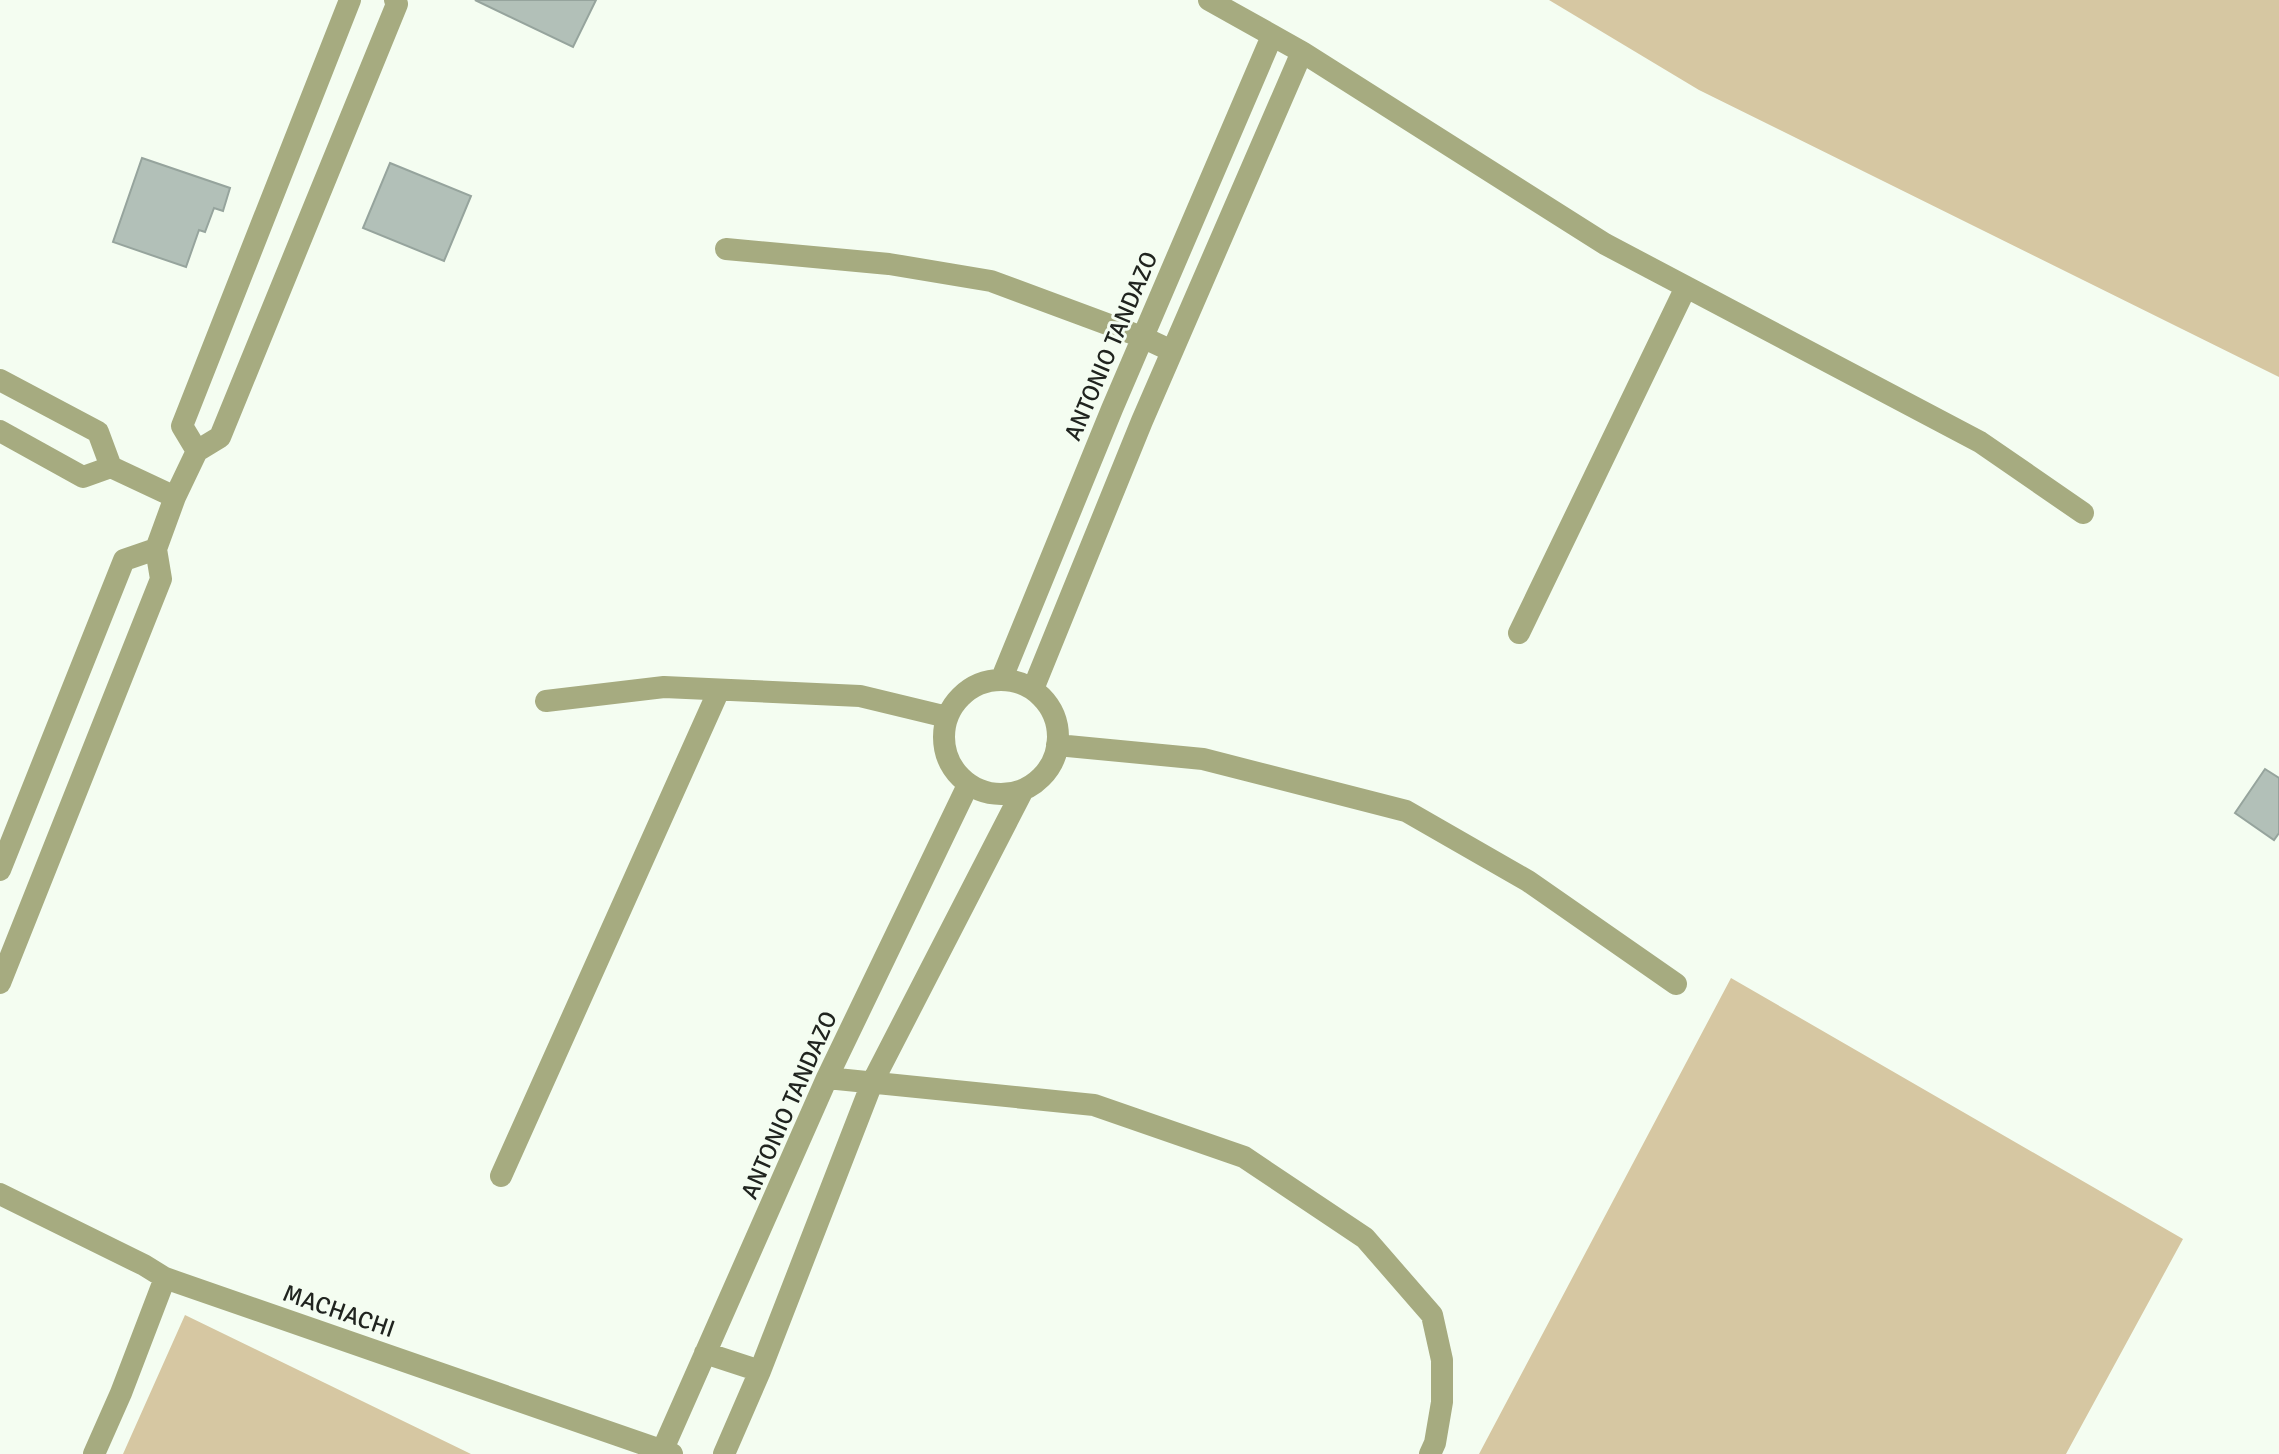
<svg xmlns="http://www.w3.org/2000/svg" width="2279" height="1454" viewBox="0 0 2279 1454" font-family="Signika,sans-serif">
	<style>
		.green { fill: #d6c7a2 }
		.building { fill: #b2c0b8; stroke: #96a49d; stroke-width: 2 }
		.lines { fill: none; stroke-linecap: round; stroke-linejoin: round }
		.minor { stroke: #a6ab80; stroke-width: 22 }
		.labels { text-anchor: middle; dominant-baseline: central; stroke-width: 6; stroke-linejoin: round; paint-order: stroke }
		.street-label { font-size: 24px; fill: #20241f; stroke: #f4fdf1 }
	</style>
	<rect width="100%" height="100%" fill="#f4fdf1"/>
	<path class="green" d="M 1549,0 L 2279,0 L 2279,377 L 1699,90 Z
		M 1731,978 L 2183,1239 L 2066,1454 L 1479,1454 Z
		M 185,1315 L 471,1454 L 123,1454 Z"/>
	<path class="building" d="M 475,0 L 596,0 L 573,47 Z
		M 142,158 L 230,188 L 223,211 L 214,208 L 205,232 L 199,230 L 186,267 L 113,242 Z
		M 390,163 L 471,196 L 444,261 L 363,228 Z
		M 2265,769 L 2279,778 L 2279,833 L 2274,840 L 2235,813 Z"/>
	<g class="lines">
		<path class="minor" d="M 1209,0 L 1302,52 L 1605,244 L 1980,442 L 2083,513
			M 726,249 L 889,264 L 991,281 L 1142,337 L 1172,351
			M 0,380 L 98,432 L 111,467
			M 0,431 L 83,477 L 111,467 L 175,497
			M 197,451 L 182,426 L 350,0
			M 1519,633 L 1686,287
			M 1002,678 L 1112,409 L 1272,36
			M944 737a57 57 0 1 1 114 0a57 57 0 1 1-114 0Z
			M 1033,689 L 1142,421 L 1302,52
			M 546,701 L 664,687 L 860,696 L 947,717
			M 1057,745 L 1203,759 L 1406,811 L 1528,881 L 1676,984
			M 0,870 L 124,560 L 156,549
			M 0,983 L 161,579 L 156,549 L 175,497 L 197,451 L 220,437 L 397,4 L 395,0
			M 827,1078 L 1094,1105 L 1244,1157 L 1365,1238 L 1432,1315 L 1442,1360 L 1442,1402 L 1435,1443 L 1430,1454
			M 501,1176 L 719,690
			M 0,1194 L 144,1265 L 165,1278 L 672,1454
			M 705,1353 L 760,1371
			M 663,1449 L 827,1078 L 968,785
			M 94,1454 L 121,1393 L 165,1278
			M 724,1454 L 760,1371 L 872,1083 L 1023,790"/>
	</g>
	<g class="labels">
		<g class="street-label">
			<text transform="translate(1111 346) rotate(-67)">ANTONIO TANDAZO</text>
			<text transform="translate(789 1105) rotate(-66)">ANTONIO TANDAZO</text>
			<text transform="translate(339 1311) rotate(19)">MACHACHI</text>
		</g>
	</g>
</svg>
